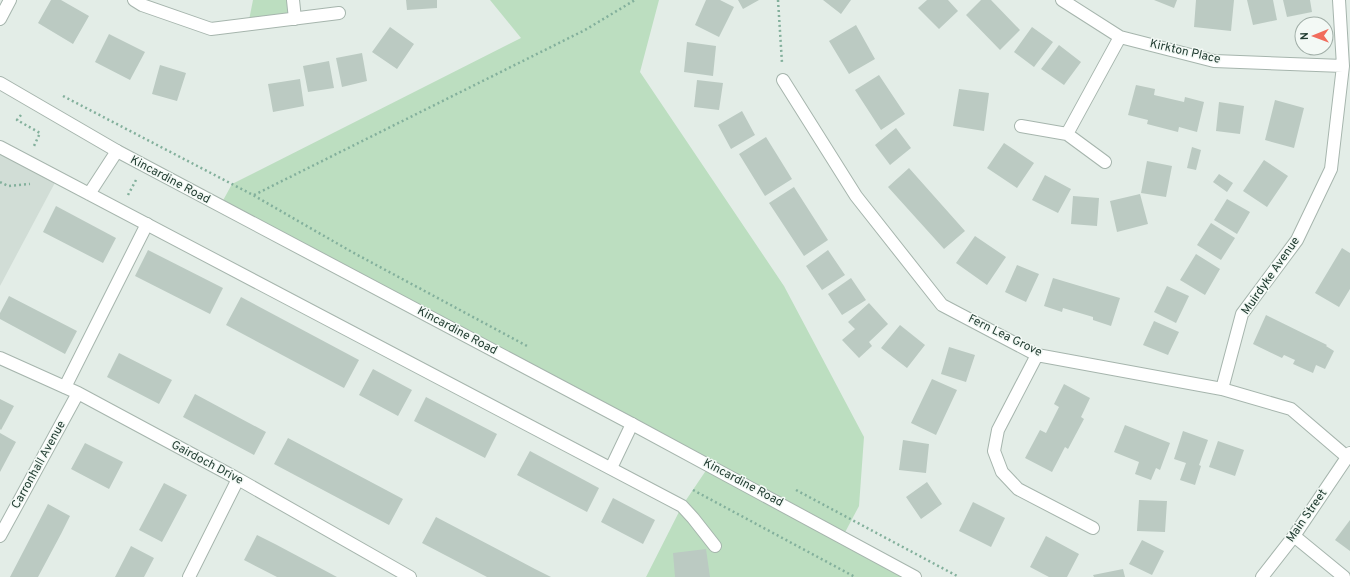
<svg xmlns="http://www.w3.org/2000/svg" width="1350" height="577" viewBox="0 0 1350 577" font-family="Overpass,sans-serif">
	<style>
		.built { fill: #d1ddd6 }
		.green { fill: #bcdec0 }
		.building { fill: #bbcac2 }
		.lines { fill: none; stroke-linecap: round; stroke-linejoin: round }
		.service-casing { stroke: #a6b5ad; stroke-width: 14 }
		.minor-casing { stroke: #a6b5ad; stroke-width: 14 }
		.tertiary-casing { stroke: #a6b5ad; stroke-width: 14 }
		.path { stroke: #83b09c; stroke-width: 2.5; stroke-dasharray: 2 3; stroke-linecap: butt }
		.service { stroke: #fff; stroke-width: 12 }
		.minor { stroke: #fff; stroke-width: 12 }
		.tertiary { stroke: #fff; stroke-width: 12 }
		.labels { text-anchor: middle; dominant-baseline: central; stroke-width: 3; stroke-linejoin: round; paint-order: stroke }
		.street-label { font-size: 12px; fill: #233e33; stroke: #f3f9f5 }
	</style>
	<rect width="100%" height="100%" fill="#e3ede7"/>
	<path class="built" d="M 0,147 L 58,177 L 0,286 Z"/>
	<path class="green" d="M 253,0 L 293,0 L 295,19 L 248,25 Z
		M 490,0 L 659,0 L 640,72 L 784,286 L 864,437 L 859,506 L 842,538 L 914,577 L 646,577 L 682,506 L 709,466 L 220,206 L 232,184 L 521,38 Z"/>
	<path class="building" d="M 51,0 L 61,0 L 89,16 L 73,44 L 38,23 Z
		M 406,0 L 437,0 L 437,8 L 407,10 Z
		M 706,0 L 720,0 L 734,7 L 719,37 L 695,25 Z
		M 738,0 L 759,0 L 743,9 Z
		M 823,0 L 851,0 L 841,14 Z
		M 927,0 L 948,0 L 958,11 L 939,29 L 918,8 Z
		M 981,0 L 991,0 L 1020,30 L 1000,50 L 966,15 Z
		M 1154,0 L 1177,0 L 1174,8 Z
		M 1196,0 L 1234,0 L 1231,31 L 1194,27 Z
		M 1247,0 L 1273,0 L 1277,20 L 1253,25 Z
		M 1283,0 L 1310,0 L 1312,12 L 1287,17 Z
		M 856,25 L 875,59 L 849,74 L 829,41 Z
		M 390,27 L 414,44 L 397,69 L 372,52 Z
		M 1032,27 L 1053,42 L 1034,67 L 1014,52 Z
		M 109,34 L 145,52 L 130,80 L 95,62 Z
		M 687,42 L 716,46 L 713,76 L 684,72 Z
		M 1059,45 L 1081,62 L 1064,85 L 1041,69 Z
		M 362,53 L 367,81 L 342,87 L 336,58 Z
		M 329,61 L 334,88 L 308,92 L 303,66 Z
		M 160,65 L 186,73 L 177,101 L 152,94 Z
		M 879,75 L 905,114 L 881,130 L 855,90 Z
		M 300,79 L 304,106 L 273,112 L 268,84 Z
		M 697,80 L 723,83 L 719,110 L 694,107 Z
		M 1136,85 L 1155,89 L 1154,95 L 1184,102 L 1185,97 L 1204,102 L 1197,132 L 1179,127 L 1178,132 L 1147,124 L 1148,120 L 1128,115 Z
		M 959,89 L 989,93 L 984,131 L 953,126 Z
		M 1275,100 L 1304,108 L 1294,148 L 1265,140 Z
		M 1219,102 L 1244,106 L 1240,134 L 1216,131 Z
		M 742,111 L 755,135 L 731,149 L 718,125 Z
		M 896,128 L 911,148 L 890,165 L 875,145 Z
		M 766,137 L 792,179 L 765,196 L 739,154 Z
		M 1004,143 L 1034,163 L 1017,188 L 987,168 Z
		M 1192,147 L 1201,150 L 1196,170 L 1187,168 Z
		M 1264,160 L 1288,176 L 1267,207 L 1243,191 Z
		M 1147,161 L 1172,166 L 1166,197 L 1141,193 Z
		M 909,168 L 965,231 L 944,249 L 888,187 Z
		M 1219,174 L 1233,183 L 1227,192 L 1213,182 Z
		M 1045,175 L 1071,189 L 1058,213 L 1032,200 Z
		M 794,187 L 828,240 L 804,256 L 769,203 Z
		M 1140,194 L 1148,224 L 1117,232 L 1110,201 Z
		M 1073,196 L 1099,198 L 1097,226 L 1071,224 Z
		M 1227,199 L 1250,212 L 1237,234 L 1214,220 Z
		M 56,206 L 116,238 L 103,263 L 43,232 Z
		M 1211,223 L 1235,238 L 1221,260 L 1197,245 Z
		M 975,236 L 1006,257 L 987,285 L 956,263 Z
		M 1342,248 L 1350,253 L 1350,289 L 1339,307 L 1315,293 Z
		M 148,250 L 223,288 L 210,314 L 135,276 Z
		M 828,250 L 845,275 L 822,290 L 806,266 Z
		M 1196,254 L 1220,269 L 1205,295 L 1180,280 Z
		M 1017,265 L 1039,274 L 1026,302 L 1005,292 Z
		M 851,278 L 866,300 L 842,315 L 828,294 Z
		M 1053,278 L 1120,298 L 1111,326 L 1093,320 L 1093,317 L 1063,308 L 1062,312 L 1044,306 Z
		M 1167,286 L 1189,296 L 1176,323 L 1154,312 Z
		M 9,296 L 77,331 L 65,354 L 0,319 L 0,313 Z
		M 241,297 L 359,360 L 344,388 L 226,325 Z
		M 869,303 L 888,324 L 869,342 L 872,346 L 859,358 L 842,340 L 855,329 L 848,322 Z
		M 1266,315 L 1327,345 L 1326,346 L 1334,351 L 1325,369 L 1316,365 L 1313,373 L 1293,364 L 1295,360 L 1284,355 L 1282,358 L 1253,344 Z
		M 1154,321 L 1179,332 L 1168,355 L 1143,345 Z
		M 900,325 L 925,345 L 907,368 L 881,348 Z
		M 949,347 L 975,355 L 966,382 L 941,374 Z
		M 119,353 L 172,380 L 159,404 L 107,377 Z
		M 373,369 L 412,390 L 398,416 L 359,395 Z
		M 932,379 L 957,390 L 936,435 L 911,423 Z
		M 1064,384 L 1090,398 L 1081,417 L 1084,419 L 1068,449 L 1065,447 L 1052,472 L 1025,458 L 1040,430 L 1046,433 L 1059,407 L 1054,404 Z
		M 195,394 L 266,432 L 254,455 L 183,417 Z
		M 426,397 L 497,434 L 485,458 L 414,421 Z
		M 0,399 L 14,406 L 1,430 L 0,429 Z
		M 1125,425 L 1170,443 L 1160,470 L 1156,468 L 1151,480 L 1135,474 L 1139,462 L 1114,452 Z
		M 1183,431 L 1208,440 L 1199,465 L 1201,466 L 1195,485 L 1180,480 L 1186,463 L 1174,459 Z
		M 0,433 L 16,442 L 0,472 Z
		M 288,438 L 403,499 L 389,525 L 274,464 Z
		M 903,440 L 929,444 L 926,473 L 899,470 Z
		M 1218,441 L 1244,450 L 1235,476 L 1209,467 Z
		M 85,443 L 123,462 L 109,489 L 71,469 Z
		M 530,451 L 599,488 L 587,512 L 517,475 Z
		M 927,482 L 942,504 L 921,519 L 906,497 Z
		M 164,483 L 187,495 L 162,542 L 139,530 Z
		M 613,498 L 655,520 L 643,544 L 601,522 Z
		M 1139,500 L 1167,501 L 1165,532 L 1137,531 Z
		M 973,502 L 1005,518 L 991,547 L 959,531 Z
		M 48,504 L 70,516 L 61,534 L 38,577 L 10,577 Z
		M 436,517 L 535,569 L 551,577 L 487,577 L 422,543 Z
		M 1350,520 L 1350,551 L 1335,540 Z
		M 257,535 L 275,544 L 337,577 L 277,577 L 244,560 Z
		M 1046,536 L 1079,554 L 1067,577 L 1049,577 L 1030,567 Z
		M 1142,540 L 1164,551 L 1152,575 L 1129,564 Z
		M 131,546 L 154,558 L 144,577 L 115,577 Z
		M 706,549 L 710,577 L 675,577 L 673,553 Z
		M 1123,569 L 1125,577 L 1094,577 L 1093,575 Z"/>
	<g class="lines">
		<g class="service-casing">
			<path id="service" d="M 65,387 L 147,224"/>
		</g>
		<g class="minor-casing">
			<path id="minor" d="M 134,0 L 142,5 L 211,29 L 339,13
				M 293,0 L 295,19
				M 1062,0 L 1120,37 L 1214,61 L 1343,66
				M 0,19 L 10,0
				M 783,80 L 856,196 L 942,305 L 1037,355 L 1222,389 L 1291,409 L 1347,457
				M 1021,126 L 1067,134 L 1105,162
				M 1067,134 L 1120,37
				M 0,147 L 682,506 L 693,518 L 715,546
				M 89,194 L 117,151
				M 1037,355 L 998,430 L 994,451 L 1002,472 L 1018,489 L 1093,528
				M 0,358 L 78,393 L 238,479 L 410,577
				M 1222,389 L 1242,314 L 1297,240 L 1331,169 L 1343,66 L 1339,0
				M 611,468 L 632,424
				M 0,536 L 78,393
				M 1294,536 L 1344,577
				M 189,577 L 238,479"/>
		</g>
		<g class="tertiary-casing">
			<path id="tertiary" d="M 0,83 L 117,151 L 632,424 L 915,577
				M 1262,577 L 1294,536 L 1350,453"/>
		</g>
		<path class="path" d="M 778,0 L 782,63
			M 63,96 L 253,195 L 352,252 L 527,346
			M 21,115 L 17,120 L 40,133 L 34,146
			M 0,182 L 8,186 L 30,184
			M 128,195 L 136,180
			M 254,195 L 585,30 L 635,0
			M 693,490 L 855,577
			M 796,490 L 959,577"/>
		<use href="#service" class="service"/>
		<use href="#minor" class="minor"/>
		<use href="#tertiary" class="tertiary"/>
	</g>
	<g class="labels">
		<g class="street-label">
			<text transform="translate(1185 52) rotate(13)">Kirkton Place</text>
			<text transform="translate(170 180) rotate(28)">Kincardine Road</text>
			<text transform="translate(1271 276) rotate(-55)">Muirdyke Avenue</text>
			<text transform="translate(457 331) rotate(28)">Kincardine Road</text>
			<text transform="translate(1005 336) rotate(26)">Fern Lea Grove</text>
			<text transform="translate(207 463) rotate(28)">Gairdoch Drive</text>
			<text transform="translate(39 465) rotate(-61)">Carronhall Avenue</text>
			<text transform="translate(743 483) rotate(28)">Kincardine Road</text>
			<text transform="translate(1307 516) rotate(-55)">Main Street</text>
		</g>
	</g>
	<g transform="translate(1314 36) rotate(269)"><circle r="19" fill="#f3f9f5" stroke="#a0aea7"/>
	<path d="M0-3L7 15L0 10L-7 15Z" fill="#f16c5c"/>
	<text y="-6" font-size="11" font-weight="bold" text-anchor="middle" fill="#233e33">N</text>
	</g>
</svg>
